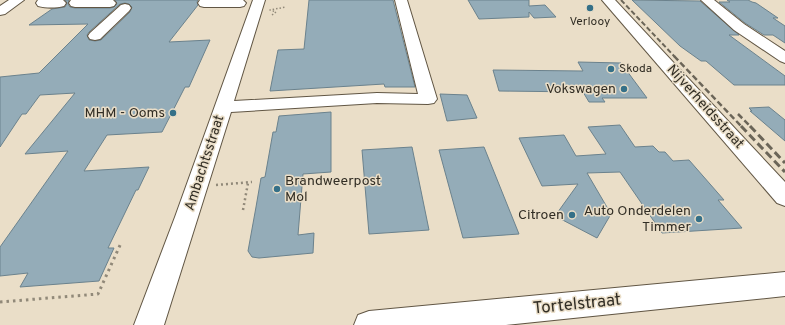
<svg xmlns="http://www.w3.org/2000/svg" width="785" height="325" viewBox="0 0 785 325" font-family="Overpass,sans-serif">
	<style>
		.building { fill: #94acb8; stroke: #6b828d; fill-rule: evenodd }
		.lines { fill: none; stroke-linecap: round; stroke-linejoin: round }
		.minor-casing { stroke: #615644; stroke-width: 2 }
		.major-casing { stroke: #615644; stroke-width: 2 }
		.path-far2 { stroke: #918979; stroke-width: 1.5; stroke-dasharray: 1.5 2; stroke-linecap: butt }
		.path-far1 { stroke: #918979; stroke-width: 2.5; stroke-dasharray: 2 3; stroke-linecap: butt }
		.path { stroke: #918979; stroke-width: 3; stroke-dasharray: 2.5 4; stroke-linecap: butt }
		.minor { fill: #fff; fill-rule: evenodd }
		.major { fill: #fff; fill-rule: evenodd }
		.rail-far2 { stroke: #6b6558; stroke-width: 2; stroke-dasharray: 5 2.5; stroke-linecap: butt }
		.rail-far1 { stroke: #6b6558; stroke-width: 2.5; stroke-dasharray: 6 3; stroke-linecap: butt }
		.rail { stroke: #6b6558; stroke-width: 3; stroke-dasharray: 8 4; stroke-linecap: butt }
		.poi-dot { fill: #357088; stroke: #eadec8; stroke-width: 1.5 }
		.labels { text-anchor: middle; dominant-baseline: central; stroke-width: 3; stroke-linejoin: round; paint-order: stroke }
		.far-poi-label { font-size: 12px; fill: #322e25; stroke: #eadec8 }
		.poi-label { font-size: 14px; fill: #322e25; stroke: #eadec8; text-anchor: end }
		.street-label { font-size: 14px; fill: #322e25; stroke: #eadec8 }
		.near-street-label { font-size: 17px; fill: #322e25; stroke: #eadec8 }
	</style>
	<rect width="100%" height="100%" fill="#eadec8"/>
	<path class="building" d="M 65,0 L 69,0 L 68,4 L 70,7 L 75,8 L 110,8 L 114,7 L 117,4 L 115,0 L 198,0 L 197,2 L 198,5 L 169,42 L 210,40 L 189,87 L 185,87 L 162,132 L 107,135 L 84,171 L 149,167 L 138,190 L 136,190 L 108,248 L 114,248 L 99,281 L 20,287 L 28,273 L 0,276 L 0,247 L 68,151 L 25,154 L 75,93 L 40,95 L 26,114 L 22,114 L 0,147 L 0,77 L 39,73 L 88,24 L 29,25 L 52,9 L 65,7 L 67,3 ZM 125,3 L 129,4 L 132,7 L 130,12 L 101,40 L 95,41 L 89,40 L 87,35 L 89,32 L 120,4 Z
		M 309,0 L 393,0 L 415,87 L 385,87 L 384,84 L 270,91 L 278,50 L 304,49 Z
		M 468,0 L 529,0 L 529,6 L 545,5 L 556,17 L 534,18 L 529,12 L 529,17 L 479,19 Z
		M 632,0 L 700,1 L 739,35 L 729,35 L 785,76 L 785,85 L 734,85 L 706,61 L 701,61 L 680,46 Z
		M 727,0 L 748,0 L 752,2 L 756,3 L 778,18 L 773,18 L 785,26 L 785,43 L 773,35 L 764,35 L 745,23 L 719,2 L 730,2 Z
		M 578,62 L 621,63 L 647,98 L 602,98 L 605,102 L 589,102 L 583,92 L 499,91 L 493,70 L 583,71 Z
		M 440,94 L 467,95 L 477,118 L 447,121 Z
		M 769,107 L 785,120 L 785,141 L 750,111 L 752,111 L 749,108 Z
		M 331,112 L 331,172 L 303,174 L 298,235 L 314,233 L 313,253 L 259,258 L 252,257 L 248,251 L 256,207 L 261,178 L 265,177 L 273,132 L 276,132 L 279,116 Z
		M 620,125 L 635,147 L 653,146 L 659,152 L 665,152 L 673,161 L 689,160 L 724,200 L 718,200 L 742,228 L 662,233 L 620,172 L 587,173 L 611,214 L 597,238 L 555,216 L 578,184 L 542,186 L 519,138 L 564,135 L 576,156 L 606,154 L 588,127 Z
		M 412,147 L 429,230 L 369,234 L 362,150 Z
		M 484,147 L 519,234 L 463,238 L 439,150 Z"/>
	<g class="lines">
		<g class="minor-casing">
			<path id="minor" d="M 9,0 L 24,0 L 5,14 L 0,15 L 0,6 Z
				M 38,0 L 63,0 L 66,3 L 64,6 C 56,8 46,8 38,6 L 36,3 Z
				M 71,0 L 113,0 L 116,3 L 114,6 L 110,7 L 75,7 L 71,6 L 69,3 Z
				M 200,0 L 243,0 L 246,3 L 244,6 L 240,7 L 204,7 L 200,6 L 198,3 Z
				M 253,0 L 265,0 L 234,101 L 377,93 L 418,94 L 395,0 L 407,0 L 437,99 L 434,103 L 428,104 L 377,103 L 231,112 L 164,325 L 134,325 L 175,217 Z
				M 701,0 L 714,0 L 744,24 L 785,51 L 785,63 L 780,61 L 734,30 Z
				M 125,4 L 129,5 L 131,8 L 129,11 L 100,39 L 95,40 L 90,39 L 88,36 L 90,33 L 121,5 Z
				M 785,272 L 785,296 L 506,325 L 354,325 L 358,315 L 369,311 Z"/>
		</g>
		<g class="major-casing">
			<path id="major" d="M 602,0 L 615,0 L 785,182 L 785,206 L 777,203 Z"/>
		</g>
		<path class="path-far2" d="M 272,15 L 276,12 L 270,10 L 286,7"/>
		<path class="path-far1" d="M 216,185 L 252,182
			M 243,210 L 248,183"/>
		<path class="path" d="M 0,302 L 98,294 L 121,243"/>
		<use href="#minor" class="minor"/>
		<use href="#major" class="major"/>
		<path class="rail-far2" d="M 621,0 L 675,57"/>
		<path class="rail-far1" d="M 674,56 L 742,127
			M 738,114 L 751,127"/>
		<path class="rail" d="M 741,126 L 785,172
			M 750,126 L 785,163"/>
	</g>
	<g class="poi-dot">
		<circle cx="590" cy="8" r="4"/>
		<circle cx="611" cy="69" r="4"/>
		<circle cx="624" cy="89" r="4"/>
		<circle cx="173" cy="113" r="4"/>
		<circle cx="277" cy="189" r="4"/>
		<circle cx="572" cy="215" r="4"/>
		<circle cx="699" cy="219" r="4"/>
	</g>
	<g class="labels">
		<g class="far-poi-label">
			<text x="590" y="22">Verlooy</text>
			<text x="619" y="69" text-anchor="start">Skoda</text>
		</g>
		<g class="poi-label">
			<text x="616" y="89">Vokswagen</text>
			<text x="165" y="113">MHM - Ooms</text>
			<text x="285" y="181" text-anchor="start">Brandweerpost<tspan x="285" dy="16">Mol</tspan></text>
			<text x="691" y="211">Auto Onderdelen<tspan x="691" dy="16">Timmer</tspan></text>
			<text x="564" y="215">Citroen</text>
		</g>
		<g class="street-label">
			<text transform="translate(705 107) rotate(48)">Nijverheidsstraat</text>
			<text transform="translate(205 163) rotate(-72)">Ambachtsstraat</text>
		</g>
		<g class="near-street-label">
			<text transform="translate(577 305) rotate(-6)">Tortelstraat</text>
		</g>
	</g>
</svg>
